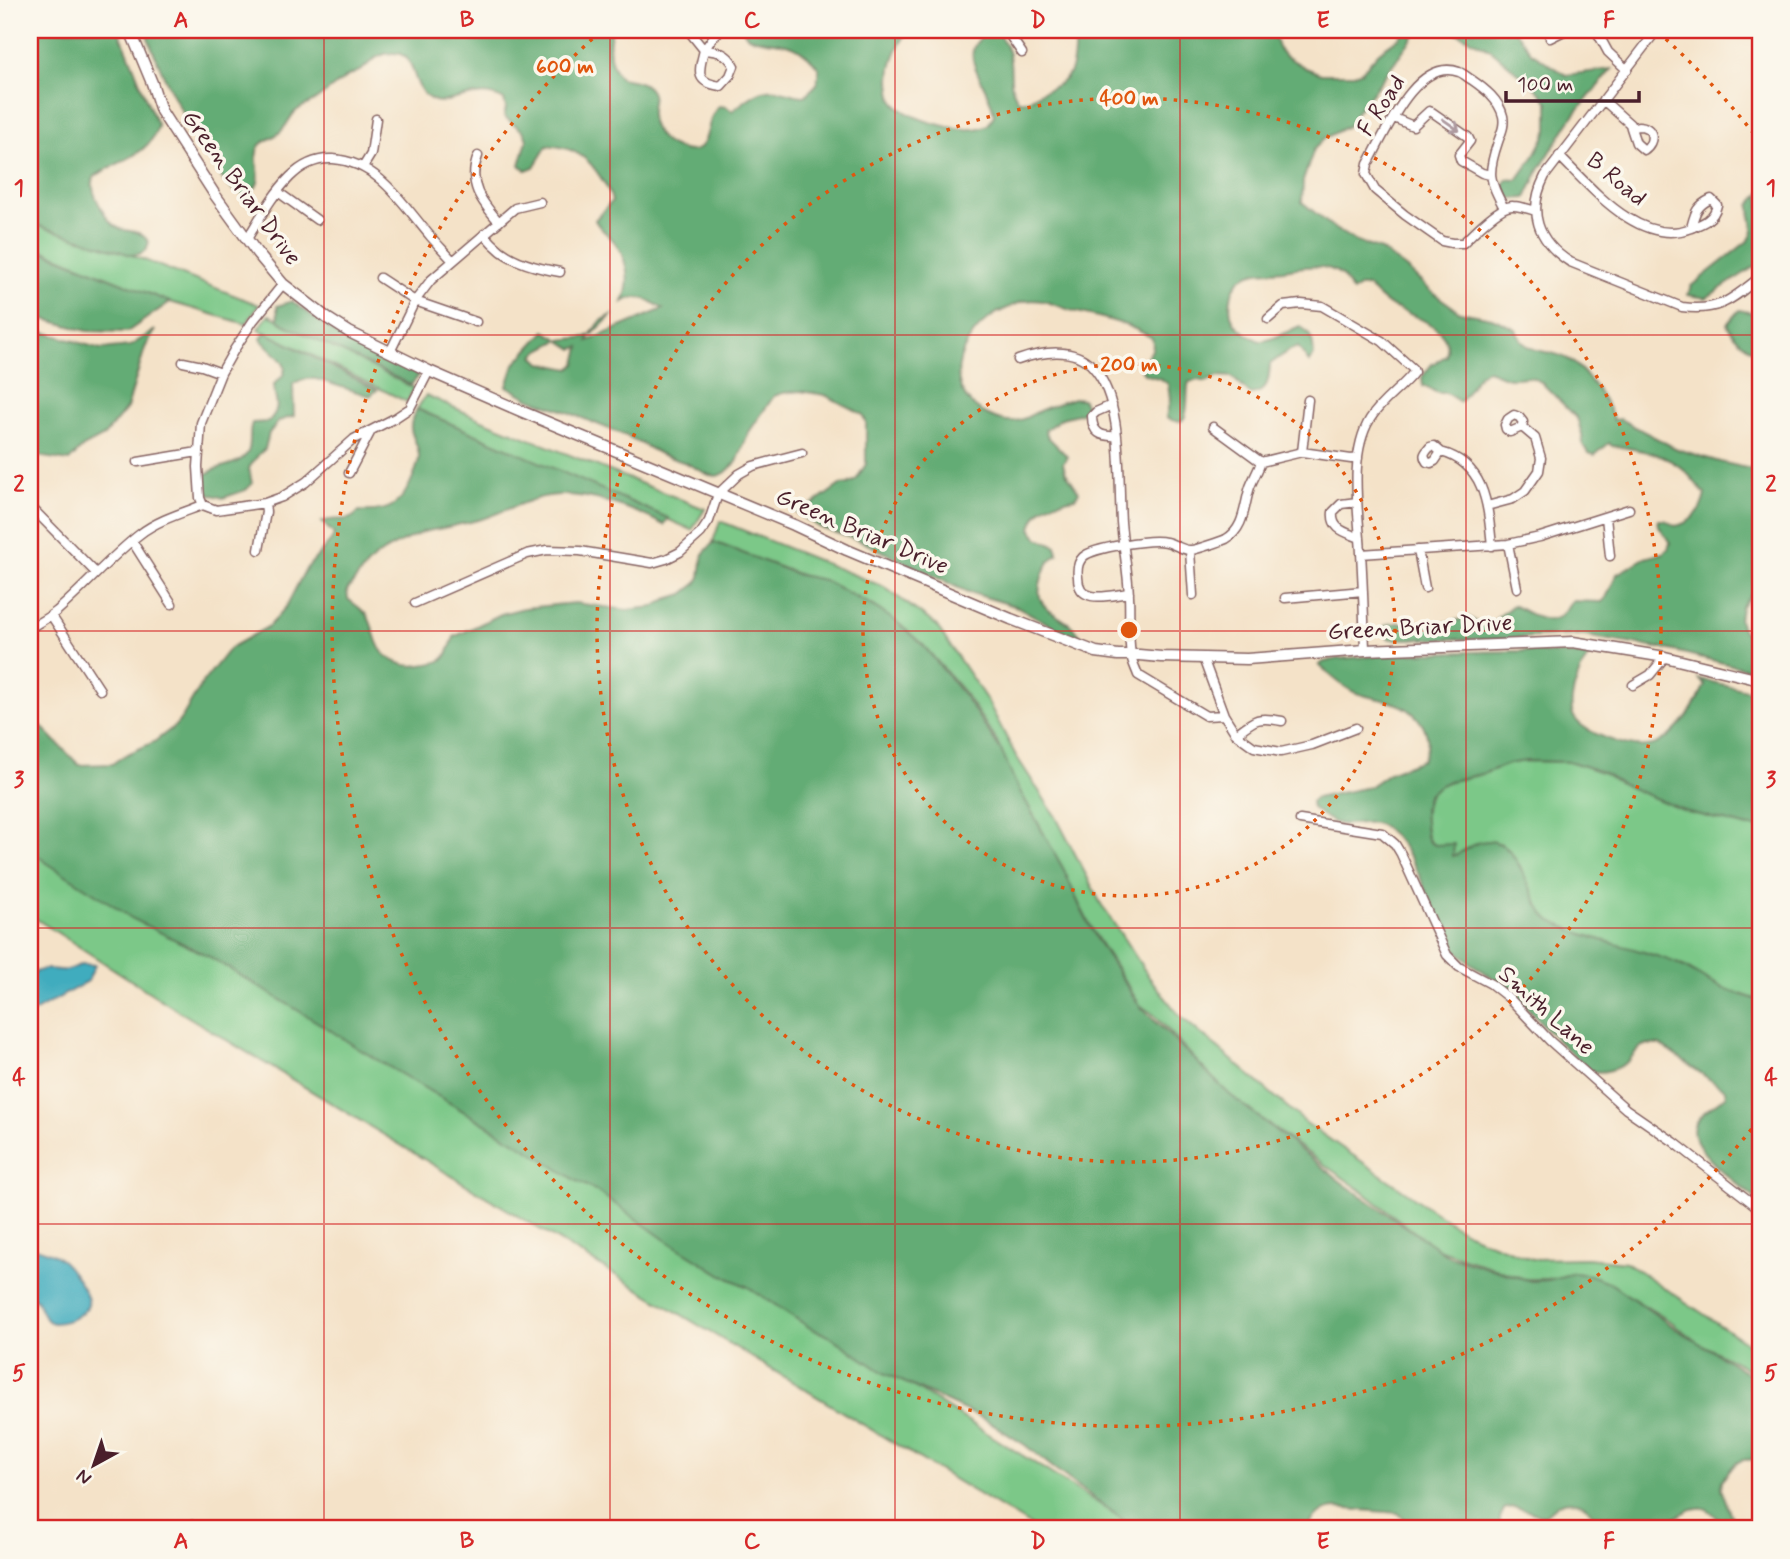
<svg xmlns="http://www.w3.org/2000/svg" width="1790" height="1559" viewBox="0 0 1790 1559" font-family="Mynerve,sans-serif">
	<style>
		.green { fill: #7bc888; stroke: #62745a; stroke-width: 2 }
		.forest { fill: #64ac74; stroke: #576650; stroke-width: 2; fill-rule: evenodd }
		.water { fill: #3facbe; stroke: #446674; stroke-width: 2 }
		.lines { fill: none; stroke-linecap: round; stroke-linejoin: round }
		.minor-casing { stroke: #866362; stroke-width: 11 }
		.tertiary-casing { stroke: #866362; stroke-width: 13 }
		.minor { stroke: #fff; stroke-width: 8 }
		.tertiary { stroke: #fff; stroke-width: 10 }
		.oneway { stroke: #ae9aa0 }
		.grid { fill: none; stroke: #d62828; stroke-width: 2; stroke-opacity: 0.55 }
		.ring { fill: none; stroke: #e0560e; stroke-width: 3.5; stroke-dasharray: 3.5 7 }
		.labels { text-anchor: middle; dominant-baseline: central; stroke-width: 7; stroke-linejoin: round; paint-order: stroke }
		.street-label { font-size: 24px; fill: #4a1f2b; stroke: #fbf7ec }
		.centre { fill: #e0560e; stroke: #fbf7ec; stroke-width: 3.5 }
		.ring-label { font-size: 21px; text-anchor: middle; font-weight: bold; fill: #e0560e; stroke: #fbf7ec; stroke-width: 7; stroke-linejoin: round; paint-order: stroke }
		.neatline { fill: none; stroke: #d62828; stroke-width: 2.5 }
		.grid-label { font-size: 23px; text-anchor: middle; font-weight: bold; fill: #d62828 }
	</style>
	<rect width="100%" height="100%" fill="#fbf7ec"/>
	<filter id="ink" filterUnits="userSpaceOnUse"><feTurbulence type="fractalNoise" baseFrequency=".0143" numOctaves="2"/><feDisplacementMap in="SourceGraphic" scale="14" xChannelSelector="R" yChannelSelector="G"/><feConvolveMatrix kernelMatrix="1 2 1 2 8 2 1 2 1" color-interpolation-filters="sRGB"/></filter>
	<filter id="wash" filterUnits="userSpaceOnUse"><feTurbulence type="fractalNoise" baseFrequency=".00686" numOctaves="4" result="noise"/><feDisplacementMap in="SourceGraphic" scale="28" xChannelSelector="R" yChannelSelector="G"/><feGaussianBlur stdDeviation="1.57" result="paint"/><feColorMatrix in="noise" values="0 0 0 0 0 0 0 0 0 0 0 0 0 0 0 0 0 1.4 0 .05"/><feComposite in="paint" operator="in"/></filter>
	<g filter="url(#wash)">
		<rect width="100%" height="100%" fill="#f4e2c8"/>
		<path class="green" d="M 30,222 L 129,254 L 259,305 L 246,324 L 163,300 L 30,245 Z
			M 269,315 L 414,388 L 407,402 L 258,329 Z
			M 426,395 L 482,420 L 705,509 L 692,530 L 417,409 Z
			M 720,521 L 884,587 L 936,625 L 988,702 L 1016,756 L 1056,817 L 1101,904 L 1149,977 L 1180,1016 L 1306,1123 L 1454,1225 L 1475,1237 L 1532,1259 L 1587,1258 L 1626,1262 L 1760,1352 L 1760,1379 L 1741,1365 L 1697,1342 L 1673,1323 L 1606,1282 L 1576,1275 L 1546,1279 L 1525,1279 L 1435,1248 L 1358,1188 L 1323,1164 L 1227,1094 L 1154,1015 L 1140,1005 L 1094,933 L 1038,823 L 1010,774 L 997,741 L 963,691 L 923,645 L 873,605 L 825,583 L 798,574 L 713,542 Z
			M 1526,761 L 1572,762 L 1602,772 L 1624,785 L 1688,812 L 1749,827 L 1760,827 L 1760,1001 L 1723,988 L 1679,964 L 1647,953 L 1581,935 L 1551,921 L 1541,911 L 1525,877 L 1511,852 L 1500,843 L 1469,847 L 1459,854 L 1452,856 C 1431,843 1426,846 1425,820 C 1422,781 1449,782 1479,775 C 1488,773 1496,768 1505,765 C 1512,763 1519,762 1526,761 Z
			M 30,829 L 1139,1529 L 1036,1529 L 177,1010 L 30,915 Z"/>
		<path class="forest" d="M 30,30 L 118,30 C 134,61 142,94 158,126 C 150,156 116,161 94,177 C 93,181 92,184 93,188 C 94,197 107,221 115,226 C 127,235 136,225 149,242 L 146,250 L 139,254 L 131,255 L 30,223 Z
			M 145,30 L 612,30 C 607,47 608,63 620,78 C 630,80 643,80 650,90 C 655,97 651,103 651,111 C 650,127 661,143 677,148 C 683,150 691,153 698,149 C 710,142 706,118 719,106 L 727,107 L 732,111 C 744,102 761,86 777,90 C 787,92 795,96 805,96 L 817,84 L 819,68 C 791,35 784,47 748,37 L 743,30 L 909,30 C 896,48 887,67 891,90 C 892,93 892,97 893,100 C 902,118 955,131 973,129 C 978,129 983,127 988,125 L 994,115 C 992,91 966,65 974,47 C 977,39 984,38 987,30 L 995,30 C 1002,38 1009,50 1010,61 C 1012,78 1008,86 1019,101 C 1030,102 1034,95 1044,91 C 1050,88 1058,86 1063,81 C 1075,72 1077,42 1070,30 L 1272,30 L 1278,48 L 1284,55 L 1306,68 L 1321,74 L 1354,74 L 1362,71 L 1379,52 L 1400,37 L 1404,30 L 1418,30 L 1372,93 L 1356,112 L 1348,126 L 1325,138 L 1314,149 L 1303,181 L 1302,202 L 1335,229 L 1357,242 L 1381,250 L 1408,270 L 1432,292 L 1460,312 L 1492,318 L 1516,329 C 1524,357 1548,348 1566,358 C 1582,366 1609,402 1613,420 L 1620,419 L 1677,449 L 1720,462 L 1760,471 L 1760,584 L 1741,607 L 1739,620 L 1743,631 L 1760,646 L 1760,672 L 1670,650 L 1579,635 L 1494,639 L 1390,639 L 1385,635 L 1382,629 C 1384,628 1385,626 1386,625 C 1391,622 1436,622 1445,622 C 1453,622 1461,619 1468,617 L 1484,626 L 1490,624 L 1513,605 C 1525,611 1548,628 1561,615 C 1565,611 1568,605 1572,601 L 1602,602 L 1606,598 L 1617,574 L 1645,558 L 1663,553 L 1668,549 L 1670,543 L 1659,526 L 1658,520 L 1665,520 L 1675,526 C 1692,523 1702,511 1705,494 C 1698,487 1693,479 1686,472 C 1666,453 1639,449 1612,446 L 1609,443 L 1595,455 L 1588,453 L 1583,445 L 1582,434 L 1577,418 L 1541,382 C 1526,373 1524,379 1510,378 C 1502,377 1494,371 1486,370 L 1479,375 L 1460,402 L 1446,393 L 1438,393 L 1423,386 L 1422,377 L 1432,364 L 1446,356 C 1456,326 1408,315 1389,305 C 1380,300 1374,292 1367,286 L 1359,287 L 1353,292 C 1348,287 1346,280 1341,275 C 1326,262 1301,267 1284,270 C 1269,272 1255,269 1242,278 C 1230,287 1227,310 1234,322 C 1238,328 1244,332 1250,336 C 1252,337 1258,341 1260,341 C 1270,342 1290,330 1300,326 C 1312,334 1313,341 1314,355 L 1309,362 L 1298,347 L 1290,350 L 1270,364 C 1269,380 1268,393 1250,394 L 1232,377 L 1218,376 L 1206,382 L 1198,380 L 1189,382 C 1184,394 1195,435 1166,417 L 1170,400 L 1168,384 L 1161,379 L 1144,374 L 1140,366 C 1146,354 1156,354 1152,338 C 1128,323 1103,318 1077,312 C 1060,308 1043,297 1025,301 C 1020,302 1015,305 1010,307 C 1004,310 997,312 991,317 C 958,341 941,389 984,413 C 994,418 1003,422 1015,421 C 1024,420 1031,415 1039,411 C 1050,406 1063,402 1074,398 L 1082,399 L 1086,406 L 1081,413 L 1062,418 L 1045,430 L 1048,437 L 1068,457 L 1063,463 L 1065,471 L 1079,492 L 1075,498 C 1052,502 1038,504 1031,528 C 1036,540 1045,540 1056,546 L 1058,554 C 1049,559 1045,567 1042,577 C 1029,616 1066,611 1081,637 L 1072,637 L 1018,607 L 965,591 L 863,542 L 821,528 L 798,514 L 792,508 L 800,505 L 809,507 L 840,485 L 848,484 L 856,480 L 866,464 L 866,422 L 862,414 L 825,395 L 800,391 L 783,393 L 774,396 L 749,432 L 737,462 L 725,473 L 717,476 L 709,475 L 686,463 L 660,454 L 629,437 L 565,411 L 530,399 L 507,386 L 514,365 L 545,331 L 560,340 L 586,337 L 590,335 L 601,321 L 613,314 L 593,334 L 590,335 L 588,341 L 663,309 C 650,300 638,293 623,302 C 632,281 627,259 614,241 C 607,233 600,230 595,220 L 612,201 C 610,190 594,165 584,158 C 574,150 559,145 547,146 L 534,167 L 526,170 L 520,165 L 527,140 L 524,132 L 504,116 L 506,108 L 504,100 C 476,84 447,108 432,100 C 411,90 417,59 400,54 C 393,52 386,53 379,56 C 373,59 368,64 363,69 C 357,73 349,74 344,79 C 334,86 324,94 314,101 C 308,105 300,107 295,112 C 289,118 287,127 279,133 C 274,137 266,140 261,144 C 247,159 273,183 245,195 C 219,187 215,162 202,142 C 197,132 189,124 184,115 C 168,88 156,59 145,30 ZM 559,340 L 573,349 L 580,347 L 576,364 L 570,369 L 541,363 L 534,356 L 540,350 Z
			M 1451,30 L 1514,30 L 1531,52 L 1566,75 L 1612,69 L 1573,116 L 1539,170 L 1526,198 L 1509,199 L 1502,188 L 1507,179 L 1517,180 L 1536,153 L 1548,130 L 1548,102 L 1536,88 L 1490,49 Z
			M 1760,194 L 1760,263 L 1706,298 L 1688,295 L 1691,286 L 1749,240 C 1758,225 1749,221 1750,205 Z
			M 30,246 L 170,302 L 127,332 L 87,331 L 30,315 Z
			M 292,301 L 336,334 L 419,375 L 411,385 L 285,325 L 278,320 L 277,306 Z
			M 1739,310 L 1753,313 L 1760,317 L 1760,353 C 1746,347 1734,338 1727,324 Z
			M 30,328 L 101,349 L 130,346 L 155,330 L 145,348 L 127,408 L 104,436 L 83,447 L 69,461 L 30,455 Z
			M 265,332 L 377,390 L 370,396 L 316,379 C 307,378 301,379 293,384 L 294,416 L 279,421 L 269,433 L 265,449 L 259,454 L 249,468 L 252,484 L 246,490 L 223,498 L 206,493 L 203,486 L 203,477 C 215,464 239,468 248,452 C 252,443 248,433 252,423 L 268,422 C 284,405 273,402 274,384 C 300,366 272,354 261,339 Z
			M 417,409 L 668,518 L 664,525 C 632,508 586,491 549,496 C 530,498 501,513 482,519 C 463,524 443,528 423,532 C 408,539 390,546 377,556 C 365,565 357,579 347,590 L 348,599 C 354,604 364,610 368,617 C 372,624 374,634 377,642 C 383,660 404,668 421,665 C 447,662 445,660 454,637 L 501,614 L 524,608 L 575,603 L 627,610 L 653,607 L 667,599 L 683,594 L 696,584 L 700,577 L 703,554 L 714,542 L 799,575 L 824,580 L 876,608 L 897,622 L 923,645 L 963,694 L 1001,750 L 1015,782 L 1064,870 L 1081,909 L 1098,941 L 1139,1005 L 1229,1094 L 1344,1184 L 1449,1256 L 1531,1281 L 1548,1280 L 1574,1273 L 1591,1275 L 1610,1283 L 1687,1336 L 1711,1350 L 1760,1381 L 1760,1459 L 1742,1460 L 1735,1464 L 1722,1480 L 1721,1488 L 1736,1529 L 1724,1529 C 1713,1509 1703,1501 1682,1514 C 1674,1518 1669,1521 1665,1529 L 1594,1529 C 1600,1511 1580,1498 1563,1502 C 1556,1504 1551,1511 1545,1515 C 1530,1515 1519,1503 1504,1509 L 1500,1518 L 1500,1529 L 1416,1529 L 1398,1513 L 1335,1508 C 1322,1510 1311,1515 1310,1529 L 1135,1529 L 1051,1466 L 1025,1445 L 982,1418 L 884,1373 L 829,1336 L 812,1329 L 748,1287 L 724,1276 L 664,1239 L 597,1191 L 575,1180 L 532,1152 L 359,1049 L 327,1028 L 208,956 L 131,918 L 116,907 L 47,863 L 30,849 L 30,715 L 79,765 L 112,764 L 125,755 L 154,742 L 175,726 L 181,719 L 203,682 L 230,648 L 269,626 L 286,607 L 305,570 L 331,541 L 334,534 L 322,522 C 337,515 347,526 359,511 C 389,513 402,505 413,477 C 416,470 419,462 419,456 C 417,435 403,433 417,409 Z
			M 1524,651 L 1589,656 C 1580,668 1566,702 1574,717 C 1583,733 1630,749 1648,746 C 1652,746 1659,743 1663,740 C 1681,729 1696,704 1705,685 L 1699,679 L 1760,693 L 1760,827 L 1749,827 L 1688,812 L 1624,785 L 1602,772 L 1572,762 L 1526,761 L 1508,764 L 1482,774 L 1449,781 L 1437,787 L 1427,796 L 1424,809 L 1426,836 L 1429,842 L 1435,845 L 1454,844 L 1453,856 C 1463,853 1470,844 1481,842 C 1521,832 1527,902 1550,920 C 1554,923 1560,925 1565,927 C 1591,939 1619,944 1647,953 C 1659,957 1671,960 1682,966 C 1696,973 1710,983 1725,989 C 1736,994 1749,996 1760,1001 L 1760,1202 C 1745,1190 1686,1148 1694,1126 C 1699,1113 1716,1104 1726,1096 L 1725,1090 L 1660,1045 C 1654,1045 1648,1044 1643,1046 C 1636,1049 1633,1057 1627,1062 C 1617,1069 1601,1075 1590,1070 C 1579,1060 1568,1051 1558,1041 C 1542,1024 1527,1006 1510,991 C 1491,974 1466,965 1452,944 C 1426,907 1421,853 1382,826 C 1371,819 1353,826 1340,824 C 1330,823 1321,814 1312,808 L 1311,802 L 1316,798 L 1369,787 L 1389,773 L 1422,760 C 1429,746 1430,738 1422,724 C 1405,697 1380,703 1354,692 C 1341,686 1330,675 1319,665 L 1324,662 L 1337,659 L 1417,653 Z"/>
		<path class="water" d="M 82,964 L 95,965 L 88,981 L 32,1013 L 30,1016 L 30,974 C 35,972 42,969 47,969 C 65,970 64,973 82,964 Z
			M 30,1246 C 39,1249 52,1252 60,1259 C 68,1265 91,1295 88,1305 C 87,1311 77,1316 72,1319 C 66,1321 56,1325 50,1322 C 43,1319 40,1306 36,1299 L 30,1298 Z"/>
	</g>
	<g filter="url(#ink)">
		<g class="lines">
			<g class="minor-casing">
				<path id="minor" d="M 688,30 L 704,50 L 714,36 L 721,30
					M 1006,30 L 1022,53
					M 1596,30 L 1608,52 L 1627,70
					M 1657,30 L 1545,176 C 1527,211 1537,241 1570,262 L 1682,307 C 1720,312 1732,299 1760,277
					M 1550,38 L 1566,30
					M 704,50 C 718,51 728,53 734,66 L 730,76 L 721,86 C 694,83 699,71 704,50 Z
					M 1603,100 L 1630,124 L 1631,128
					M 1394,118 L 1413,126 L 1429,111 L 1432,112 L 1468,137 L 1470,141 L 1459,155 L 1461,161 L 1482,173 L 1490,175
					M 1638,126 C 1654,126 1656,142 1644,150 L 1636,143 L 1631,128 Z
					M 478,156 C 467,184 481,201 499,222
					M 1559,156 C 1592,188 1640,248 1691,228
					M 363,167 L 371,154 L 376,119
					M 278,192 L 317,220
					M 1711,199 L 1717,205 C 1714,219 1704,223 1691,228 C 1695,213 1696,206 1711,199 Z
					M 1504,208 C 1489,179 1487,174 1498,142 C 1501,133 1505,126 1503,116 C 1499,100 1485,89 1472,80 C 1468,78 1463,73 1459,72 C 1416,56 1384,136 1368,164 L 1366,174 L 1375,190 L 1405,215 L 1442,241 L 1452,243 L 1463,243 C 1473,233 1500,205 1513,206 C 1520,206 1529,209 1536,211
					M 484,234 C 489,240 495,246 501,251 C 517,263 541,269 560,272
					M 247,239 C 260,218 272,195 290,177 C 302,165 316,158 333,159 C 379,162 404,206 431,237 C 438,245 446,253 453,261
					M 380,278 L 415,301 L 476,322
					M 283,284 L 253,321 L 234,350 L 221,373 L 201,423 L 198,467 L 200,498 L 203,505 L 216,510 L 265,503 L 282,497 L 306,482 L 354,439 L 395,418 L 410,408 L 429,371
					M 1268,319 L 1283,306 L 1301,304 L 1322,306 L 1382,341 L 1413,369 L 1414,372 C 1401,389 1382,400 1370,419 C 1348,455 1359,513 1361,553 C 1363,585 1364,618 1365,650
					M 390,352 L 415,301 L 431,280 L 515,208 L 540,202
					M 1018,360 C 1041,352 1074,346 1093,367 C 1124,401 1118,477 1121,522 C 1123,547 1128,571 1129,596 C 1130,615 1128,636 1131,655 C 1132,662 1136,669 1138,675 L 1206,716 L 1224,715
					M 183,362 L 202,366 L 221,373
					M 1112,405 L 1096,412 L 1092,416 C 1092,433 1101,437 1117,436
					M 1514,415 L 1519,417 L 1523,422 L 1522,427 L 1510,432 L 1506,429 L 1505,425 L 1508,419 Z
					M 1213,427 L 1261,462 L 1302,452 L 1351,459 L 1358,458
					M 1434,446 L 1441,452 L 1435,461 L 1431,463 L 1427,462 C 1422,455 1425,453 1430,447 Z
					M 1302,452 L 1308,400
					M 1441,452 C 1486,464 1488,507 1492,546
					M 138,462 L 198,452
					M 349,473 L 371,431
					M 1357,502 L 1341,504 L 1333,512 C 1331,530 1346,532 1360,538
					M 1487,506 L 1513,499 L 1525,491 L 1539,471 L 1541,458 L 1535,438 L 1522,427
					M 33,509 L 96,573
					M 1606,517 L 1610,556
					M 132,541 L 172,604
					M 1508,544 L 1517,588
					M 259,550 L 266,512 L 265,503
					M 1418,550 L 1425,588
					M 1190,551 L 1193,595
					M 1361,554 L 1508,544 L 1540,537 L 1629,509
					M 1129,593 C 1110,595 1078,606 1078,577 C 1077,570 1077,563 1083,557 C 1092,548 1152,538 1166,542 C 1173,543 1183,551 1191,550 C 1195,550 1222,541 1226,539 C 1245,528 1244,505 1250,487 C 1253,479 1258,471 1261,462
					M 1285,598 L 1363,591
					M 415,603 L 527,554 L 547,550 L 580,551 L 652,563 L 666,559 L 680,552 L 701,533 L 709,521 L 718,494 L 739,474 L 753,466 L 802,453
					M 51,615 L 100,690
					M 30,628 C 39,622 48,618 57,611 C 86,586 110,557 140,534 C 158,520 182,513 203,505
					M 1203,658 L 1224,715 L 1236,734 L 1254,747 L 1281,752 L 1312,745 L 1356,728
					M 1633,685 L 1650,675 L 1665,657
					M 1236,734 C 1255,719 1258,716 1282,721
					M 1300,820 L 1382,833 L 1395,844 L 1401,854 L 1447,955 L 1459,967 L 1491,984 L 1510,999 L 1550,1041 L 1626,1109 L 1674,1142 L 1760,1209
					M 192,1525 L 199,1529"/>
			</g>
			<g class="tertiary-casing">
				<path id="tertiary" d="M 130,30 L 152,83 L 161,111 L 215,195 L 257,253 L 283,284 L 327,318 L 349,332 L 429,371 L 523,412 L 794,525 L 847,550 L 1011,619 L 1096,652 L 1118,655 L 1139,655 L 1161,657 L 1247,659 L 1365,650 L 1573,642 L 1665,657 L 1760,680"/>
			</g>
			<use href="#minor" class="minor"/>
			<use href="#tertiary" class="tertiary"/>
		</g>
		<defs><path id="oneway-shaft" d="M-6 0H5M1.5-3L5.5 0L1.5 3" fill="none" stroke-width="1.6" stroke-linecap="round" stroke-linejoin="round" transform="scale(1.75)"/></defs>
		<use class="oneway" href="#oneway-shaft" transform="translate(1451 125) rotate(35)"/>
	</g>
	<path class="grid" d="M 324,30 L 324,1529M 610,30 L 610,1529M 895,30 L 895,1529M 1180,30 L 1180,1529M 1466,30 L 1466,1529M 30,335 L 1760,335M 30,631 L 1760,631M 30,928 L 1760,928M 30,1224 L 1760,1224"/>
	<g class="ring">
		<circle cx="1129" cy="630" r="266"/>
		<circle cx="1129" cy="630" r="532"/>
		<path d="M1758 1121A798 798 0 1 1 600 32M1658 32A798 798 0 0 1 1758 139"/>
	</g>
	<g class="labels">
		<g class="street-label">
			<text transform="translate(1382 106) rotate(-57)">F Road</text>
			<text transform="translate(1616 180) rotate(40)">B Road</text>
			<text transform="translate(241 188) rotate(54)">Green Briar Drive</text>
			<text transform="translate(862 532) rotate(23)">Green Briar Drive</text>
			<text transform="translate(1420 628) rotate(-3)">Green Briar Drive</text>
			<text transform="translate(1546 1011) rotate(42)">Smith Lane</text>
		</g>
	</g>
	<circle cx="1129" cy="630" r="10" class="centre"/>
	<g class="ring-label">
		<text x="565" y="73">600 m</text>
		<text x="1129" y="105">400 m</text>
		<text x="1129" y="371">200 m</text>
	</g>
	<rect width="1790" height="1559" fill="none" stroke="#fbf7ec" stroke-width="77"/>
	<g transform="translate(94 1465) rotate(220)" stroke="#fbf7ec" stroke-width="5" paint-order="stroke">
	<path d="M0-5L12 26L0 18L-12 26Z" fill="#4a1f2b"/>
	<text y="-10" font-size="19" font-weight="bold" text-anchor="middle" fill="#4a1f2b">N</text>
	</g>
	<path d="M1506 91v10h133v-10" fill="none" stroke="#4a1f2b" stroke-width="3.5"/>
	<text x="1517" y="91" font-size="21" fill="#4a1f2b" stroke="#fbf7ec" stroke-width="5" paint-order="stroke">100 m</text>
	<rect x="38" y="38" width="1714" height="1482" class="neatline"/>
	<g class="grid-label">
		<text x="181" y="27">A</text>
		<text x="467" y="27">B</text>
		<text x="752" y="27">C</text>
		<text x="1038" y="27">D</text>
		<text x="1323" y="27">E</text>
		<text x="1609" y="27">F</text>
		<text x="19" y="195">1</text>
		<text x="1771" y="195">1</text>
		<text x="19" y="491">2</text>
		<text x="1771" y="491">2</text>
		<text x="19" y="787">3</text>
		<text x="1771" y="787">3</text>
		<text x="19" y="1084">4</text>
		<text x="1771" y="1084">4</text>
		<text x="19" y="1380">5</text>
		<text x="1771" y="1380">5</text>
		<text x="181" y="1548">A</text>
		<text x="467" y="1548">B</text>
		<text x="752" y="1548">C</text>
		<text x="1038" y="1548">D</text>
		<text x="1323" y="1548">E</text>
		<text x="1609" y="1548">F</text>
	</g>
</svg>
